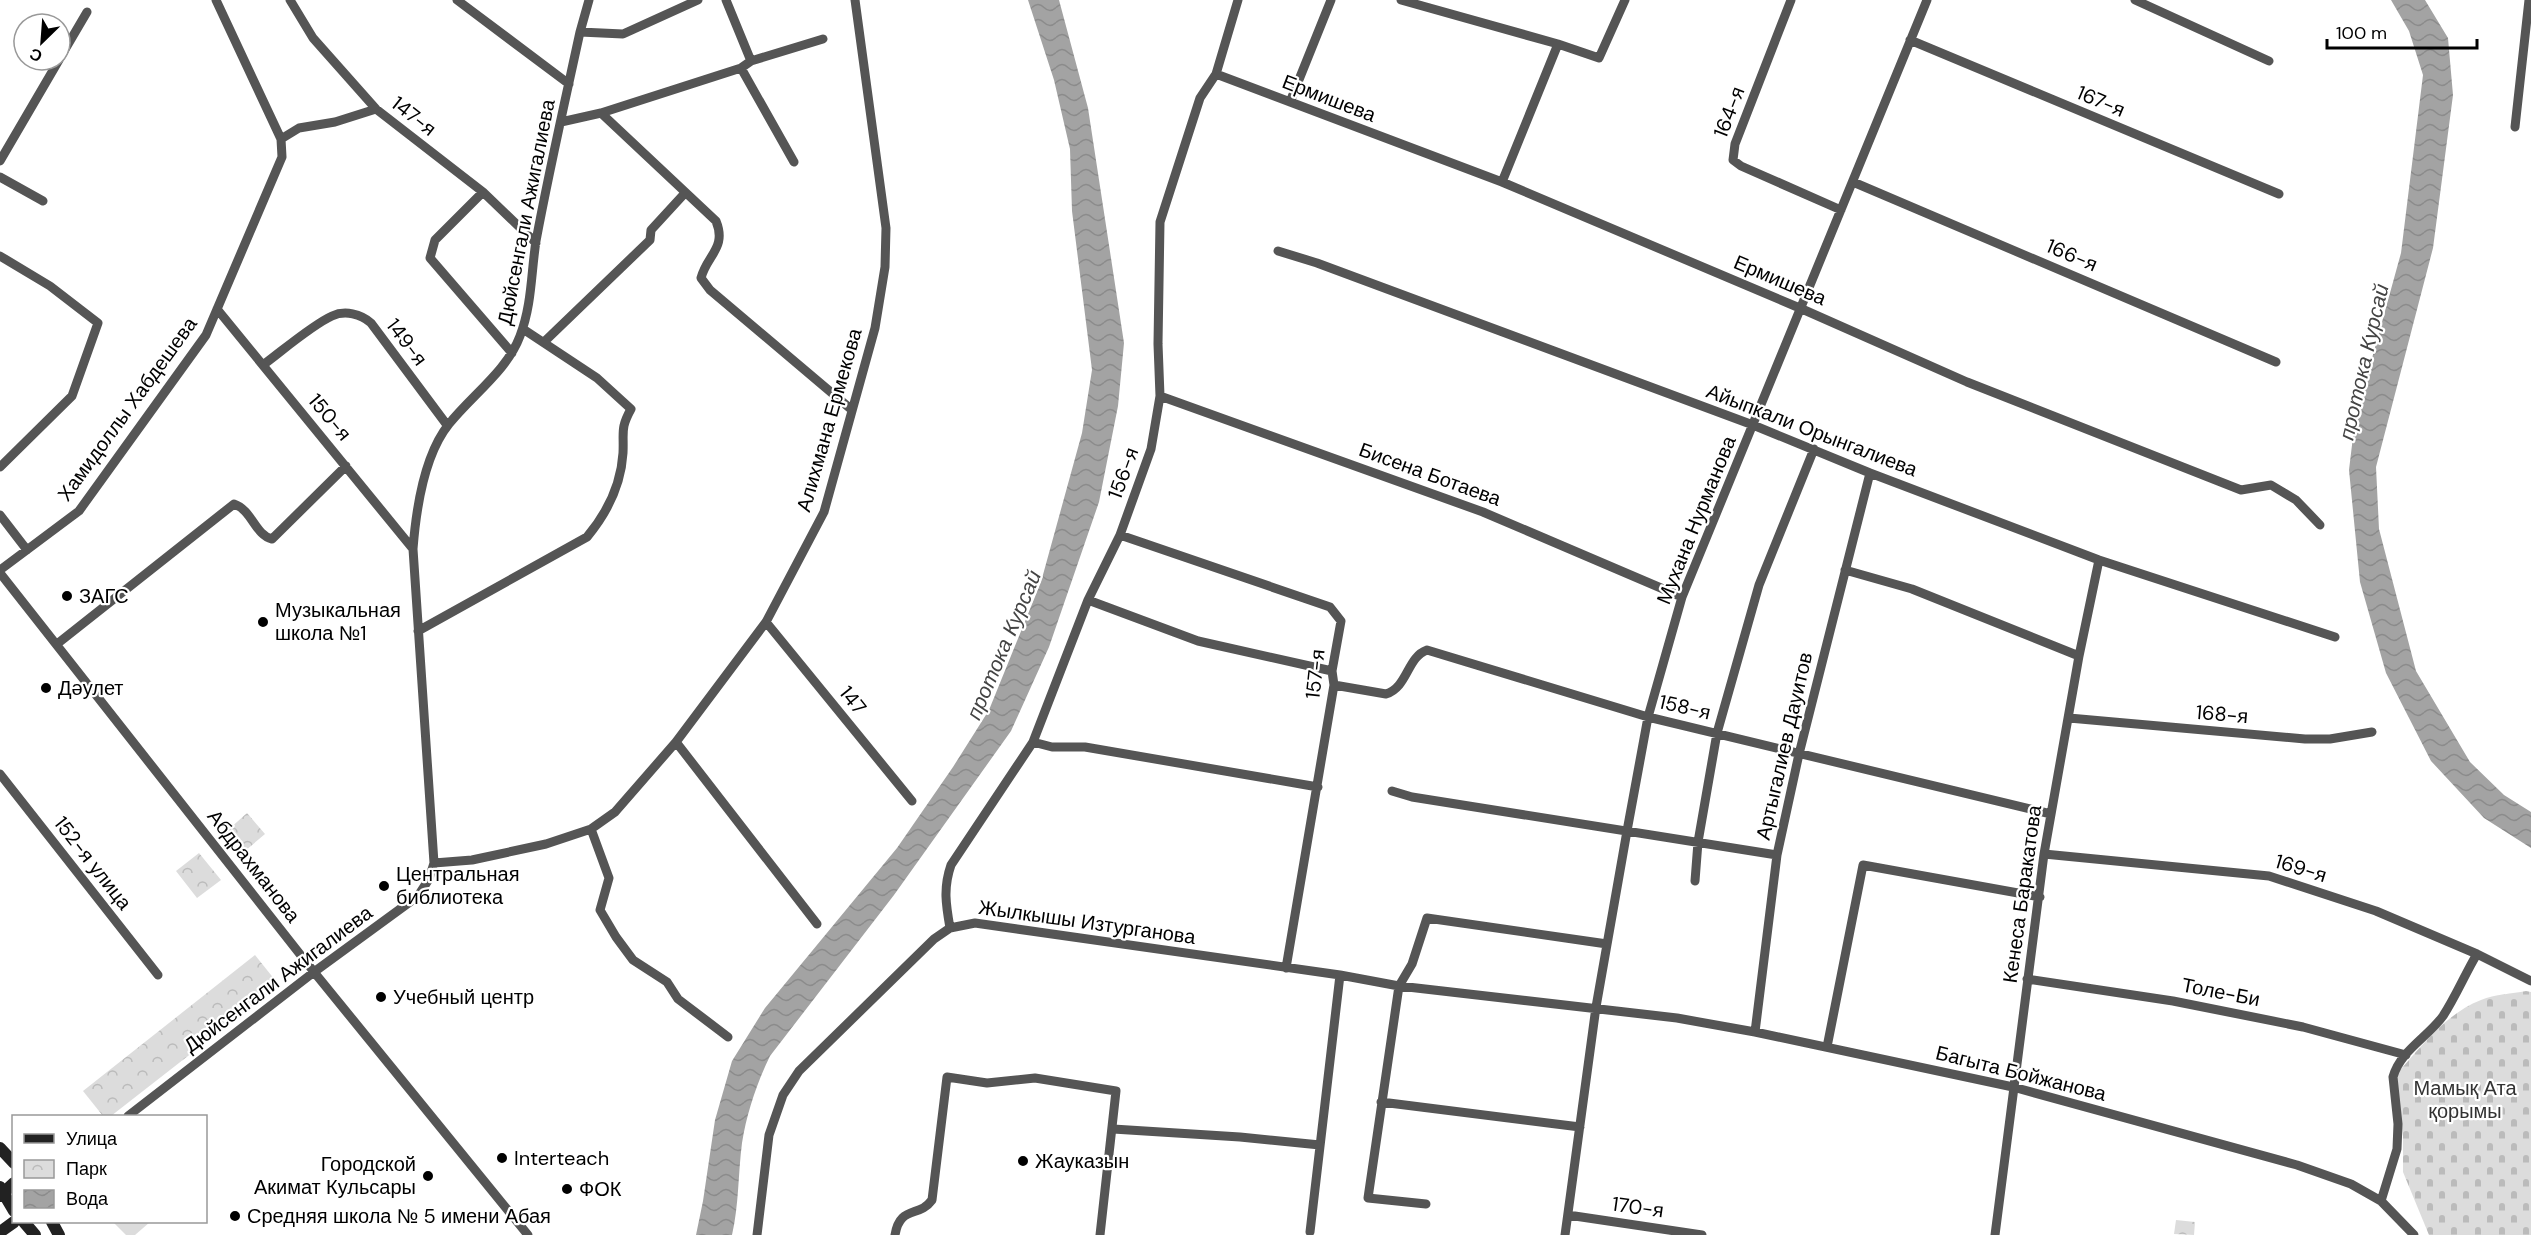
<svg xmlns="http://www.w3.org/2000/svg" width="2531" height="1235" viewBox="0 0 2531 1235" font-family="'DM Sans',sans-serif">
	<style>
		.green { fill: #dcdcdc }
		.cemetery { fill: url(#cemetery-stones) }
		.park { fill: url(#park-crowns) }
		.water { fill: url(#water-waves) }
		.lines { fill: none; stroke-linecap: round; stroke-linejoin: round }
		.street { stroke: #555; stroke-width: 9 }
		.secondary { stroke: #222; stroke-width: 12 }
		.poi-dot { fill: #000; stroke: #fff; stroke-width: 2 }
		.labels { text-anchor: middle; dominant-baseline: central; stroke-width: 4.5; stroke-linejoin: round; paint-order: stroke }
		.street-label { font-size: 20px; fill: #000; stroke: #fff }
		.poi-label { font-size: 20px; fill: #000; stroke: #fff; text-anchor: start }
		.park-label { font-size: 20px; fill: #333; stroke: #fff }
		.water-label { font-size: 21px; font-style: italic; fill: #444; stroke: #fff }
	</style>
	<defs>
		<pattern id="cemetery-stones" width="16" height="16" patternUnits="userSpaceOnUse" patternTransform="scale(1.5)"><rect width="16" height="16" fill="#dcdcdc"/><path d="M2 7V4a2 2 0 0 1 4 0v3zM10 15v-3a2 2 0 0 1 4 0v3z" fill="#bbb"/></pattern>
		<pattern id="park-crowns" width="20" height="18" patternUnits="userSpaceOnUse" patternTransform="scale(1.5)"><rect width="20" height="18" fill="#dcdcdc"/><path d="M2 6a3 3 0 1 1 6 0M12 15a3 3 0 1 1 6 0" fill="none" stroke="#bbb"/></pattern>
		<pattern id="water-waves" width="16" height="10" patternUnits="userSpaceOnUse" patternTransform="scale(1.5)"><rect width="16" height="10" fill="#a3a3a3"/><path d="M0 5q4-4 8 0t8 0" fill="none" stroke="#8b8b8b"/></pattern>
	</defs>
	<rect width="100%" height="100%" fill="#fff"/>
	<path class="green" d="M 113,1222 L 150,1222 L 135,1235 L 126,1235 Z"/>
	<path class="cemetery" d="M 2526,991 L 2531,992 L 2531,1235 L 2429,1235 L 2403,1172 L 2403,1136 L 2395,1076 C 2420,1048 2445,1014 2481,1000 C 2495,994 2512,994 2526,991 Z"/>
	<path class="park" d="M 247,813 L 265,834 L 245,851 L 228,830 Z
		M 199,853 L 221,880 L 197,898 L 176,871 Z
		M 255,955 L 279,985 L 111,1116 L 103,1116 L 83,1091 Z
		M 2176,1220 L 2195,1222 L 2194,1235 L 2174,1234 Z"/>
	<path class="water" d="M 1028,0 L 1059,0 L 1088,108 L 1124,343 L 1118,406 L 1099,502 L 1049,647 L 1011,731 L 894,895 L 770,1056 C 757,1083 747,1112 742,1143 C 738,1174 739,1205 732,1235 L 696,1235 L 703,1201 L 715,1120 L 732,1061 L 765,1008 L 897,848 L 953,767 L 989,710 L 1041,582 L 1082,433 L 1092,370 L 1072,211 L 1070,149 L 1054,80 Z
		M 2391,0 L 2425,0 L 2448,38 L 2453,95 L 2433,248 L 2376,467 L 2379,529 L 2416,671 L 2470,762 L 2504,795 L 2531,812 L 2531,848 L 2484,818 L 2431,761 L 2386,673 L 2360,582 L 2349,470 L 2355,420 L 2401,253 L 2423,75 L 2409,31 Z"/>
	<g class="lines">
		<path class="street" d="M 290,0 L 313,38 L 376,109 L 483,192 L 536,243
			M 457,0 L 569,84
			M 726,0 L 751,61
			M 1401,0 L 1558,44
			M 1791,0 L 1735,144 L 1733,160 L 1741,166 L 1841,210
			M 2135,0 L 2269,61
			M 580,32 L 623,34 L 698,0
			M 1910,40 L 2279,194
			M 60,58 L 87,12
			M 741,68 L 794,162
			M 1216,74 L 1502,182 L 1802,309 L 1967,382 L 2241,490 L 2271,485 L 2296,500 L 2320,525
			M 1290,102 L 1331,0
			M 601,113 L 716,221 C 727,248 707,255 701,278 L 710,290 L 852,410
			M 561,122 L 601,113 L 741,68 L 751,61 L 823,39
			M 2515,127 L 2529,0
			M 281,139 L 299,128 L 335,122 L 376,109
			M 0,161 L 59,60
			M 0,177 L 43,201
			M 1502,182 L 1558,44 L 1599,58 L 1625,0
			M 1853,182 L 2276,362
			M 483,192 L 435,240 L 430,258 L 512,353
			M 1278,251 L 1317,263 L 1753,425 L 1870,473 L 2099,560 L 2335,637
			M 0,256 L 50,286 L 98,323 L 72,396 L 0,467
			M 217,309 L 413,549
			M 544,342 L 650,240 L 651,230 L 685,193
			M 263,365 C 282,351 312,325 332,316 C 345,310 361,314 371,323 L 447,425
			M 1160,396 L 1483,512 L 1682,597
			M 0,515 L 27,550
			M 1120,535 L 1330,607 L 1341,621 L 1332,671 L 1334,685 L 1286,968
			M 0,570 L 79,511 L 206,335 L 282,157 L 281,139 L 216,0
			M 1845,570 L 1912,589 L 2079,656
			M 0,573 L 314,972 L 528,1235
			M 1088,600 L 1198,641 L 1332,671
			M 766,622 L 912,801
			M 418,631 L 587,537 C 607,513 621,486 623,453 C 624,432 620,429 631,409 L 597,378 L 523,329
			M 57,644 L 234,504 C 252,510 255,535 272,539 L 346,466
			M 1334,685 L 1386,694 C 1408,687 1407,657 1427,650 L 1648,717 L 2051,814
			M 2069,718 L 2305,739 L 2330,739 L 2372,732
			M 676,742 L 817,924
			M 1033,742 L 1052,747 L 1085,747 L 1318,787
			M 0,774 L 158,975
			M 1392,791 L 1412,797 L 1777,855
			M 591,829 L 609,878 L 600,910 L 616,937 L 633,960 L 667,982 L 678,999 L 728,1037
			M 2044,854 L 2269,876 L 2376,911 L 2477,954 L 2531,981
			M 434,863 L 472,860 L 546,844 L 591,829 L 615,812 L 676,742 L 766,622 L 824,512 L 875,328 L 885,267 L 886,228 L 855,0
			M 1695,881 L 1698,842 L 1717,733 L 1759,585 L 1814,449
			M 950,928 C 946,905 943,888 951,865 L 1033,742 L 1088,600 L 1120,535 L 1151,449 L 1160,396 L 1158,344 L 1160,222 L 1200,98 L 1216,74 L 1238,0
			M 2027,979 L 2173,1001 L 2303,1027 L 2406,1055
			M 1755,1032 L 1777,855 L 1799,754 L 1870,473
			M 1827,1047 L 1863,865 L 2040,897
			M 1381,1102 L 1580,1127
			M 128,1116 L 314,972 L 418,896 L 429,879 L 434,863 L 413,549 C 416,510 424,455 449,424 C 472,395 507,371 520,336 C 532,305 531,273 536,241 C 549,171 565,101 580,32 L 589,0
			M 1113,1129 L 1240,1137 L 1320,1145
			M 2381,1201 L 2397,1149 L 2398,1124 L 2393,1077 C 2400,1051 2428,1037 2443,1016 C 2456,996 2465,974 2477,954
			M 1426,1204 L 1368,1198 L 1399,986 L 1412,964 L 1427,918 L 1607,944
			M 1568,1215 L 1702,1235
			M 1310,1232 L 1340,975
			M 757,1235 L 769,1135 L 783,1095 L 799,1071 L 934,939 L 950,928 L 975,923 L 1340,975 L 1399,986 L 1677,1018 L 1755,1032 L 2013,1087 L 2297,1165 L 2351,1184 L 2381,1201 L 2414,1235
			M 895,1235 C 900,1205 919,1218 932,1200 L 947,1077 L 987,1083 L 1035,1078 L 1116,1091 L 1100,1235
			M 1565,1235 L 1596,1007 L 1627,831 L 1648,717 L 1682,597 L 1927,0
			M 1995,1235 L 2044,854 L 2079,656 L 2099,560"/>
		<path class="secondary" d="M 0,1148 L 14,1163
			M 0,1187 L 14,1211
			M 0,1196 L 14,1183
			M 24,1222 L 35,1235
			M 52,1222 L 59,1235
			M 0,1232 L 14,1222"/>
	</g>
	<g class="poi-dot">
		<circle cx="67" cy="596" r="6"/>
		<circle cx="263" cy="622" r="6"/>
		<circle cx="46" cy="688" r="6"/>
		<circle cx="384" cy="886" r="6"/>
		<circle cx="381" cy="997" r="6"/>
		<circle cx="502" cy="1158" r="6"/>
		<circle cx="1023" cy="1161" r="6"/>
		<circle cx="428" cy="1176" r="6"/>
		<circle cx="567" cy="1189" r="6"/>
		<circle cx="235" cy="1216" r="6"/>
	</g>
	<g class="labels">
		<g class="street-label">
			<text transform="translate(1329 98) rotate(21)">Ермишева</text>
			<text transform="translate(2101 101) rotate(23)">167-я</text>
			<text transform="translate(1729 112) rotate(-69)">164-я</text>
			<text transform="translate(414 116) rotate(38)">147-я</text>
			<text transform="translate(526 212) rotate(-79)">Дюйсенгали Ажигалиева</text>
			<text transform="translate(2072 255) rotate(23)">166-я</text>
			<text transform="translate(1780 280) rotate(23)">Ермишева</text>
			<text transform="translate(407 342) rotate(53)">149-я</text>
			<text transform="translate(127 409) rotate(-54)">Хамидоллы Хабдешева</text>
			<text transform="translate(330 417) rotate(50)">150-я</text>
			<text transform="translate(829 420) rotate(-74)">Алихмана Ермекова</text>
			<text transform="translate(1812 430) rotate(21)">Айыпкали Орынгалиева</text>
			<text transform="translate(1123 473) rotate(-70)">156-я</text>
			<text transform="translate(1430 474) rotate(20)">Бисена Ботаева</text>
			<text transform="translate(1696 520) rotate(-68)">Мухана Нурманова</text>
			<text transform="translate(1315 674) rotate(-84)">157-я</text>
			<text transform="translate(853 700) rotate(51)">147</text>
			<text transform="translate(1685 707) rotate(13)">158-я</text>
			<text transform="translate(2222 714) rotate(5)">168-я</text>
			<text transform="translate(1784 746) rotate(-77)">Артыгалиев Дауитов</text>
			<text transform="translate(93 863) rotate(52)">152-я улица</text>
			<text transform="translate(254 866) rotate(52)">Абдрахманова</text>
			<text transform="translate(2301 868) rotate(17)">169-я</text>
			<text transform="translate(2022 894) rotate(-82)">Кенеса Баракатова</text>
			<text transform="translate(1087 922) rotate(8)">Жылкышы Изтурганова</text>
			<text transform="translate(278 979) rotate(-37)">Дюйсенгали Ажигалиева</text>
			<text transform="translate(2221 992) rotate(11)">Толе-Би</text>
			<text transform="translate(2021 1073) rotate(14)">Багыта Бойжанова</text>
			<text transform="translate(1638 1207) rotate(8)">170-я</text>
		</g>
		<g class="poi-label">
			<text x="79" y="596">ЗАГС</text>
			<text x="275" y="610">Музыкальная<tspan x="275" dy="23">школа №1</tspan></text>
			<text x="58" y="688">Дәулет</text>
			<text x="396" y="874">Центральная<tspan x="396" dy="23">библиотека</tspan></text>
			<text x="393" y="997">Учебный центр</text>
			<text x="514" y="1158">Interteach</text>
			<text x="1035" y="1161">Жауказын</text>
			<text x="416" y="1164" text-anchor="end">Городской<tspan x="416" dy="23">Акимат Кульсары</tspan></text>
			<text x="579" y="1189">ФОК</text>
			<text x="247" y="1216">Средняя школа № 5 имени Абая</text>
		</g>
		<g class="park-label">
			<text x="2465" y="1088">Мамық Ата<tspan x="2465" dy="23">қорымы</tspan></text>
		</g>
		<g class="water-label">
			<text transform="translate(2364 362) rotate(-77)">протока Курсай</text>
			<text transform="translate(1004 645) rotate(-67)">протока Курсай</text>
		</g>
	</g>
	<rect x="12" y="1115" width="195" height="108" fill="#ffffff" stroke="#999999" stroke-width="1.5"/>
	<rect x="24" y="1134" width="30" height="9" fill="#222222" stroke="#999999" stroke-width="1.5"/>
	<text x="66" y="1145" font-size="18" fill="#000000">Улица</text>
	<rect x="24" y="1160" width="30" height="18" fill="url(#park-crowns)" stroke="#999999" stroke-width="1.5"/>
	<text x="66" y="1175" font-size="18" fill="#000000">Парк</text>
	<rect x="24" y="1190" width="30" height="18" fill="url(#water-waves)" stroke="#999999" stroke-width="1.5"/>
	<text x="66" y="1205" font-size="18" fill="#000000">Вода</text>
	<g transform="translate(42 42) rotate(205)"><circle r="28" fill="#ffffff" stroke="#999999" stroke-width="1.5"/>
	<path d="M0-4.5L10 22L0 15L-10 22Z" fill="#000000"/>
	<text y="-9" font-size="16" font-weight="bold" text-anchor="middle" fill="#000000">С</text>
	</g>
	<path d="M2327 39v9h150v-9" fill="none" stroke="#000000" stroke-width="3"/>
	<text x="2336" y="39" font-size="18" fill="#000000" stroke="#ffffff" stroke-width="4.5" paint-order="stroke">100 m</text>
</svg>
